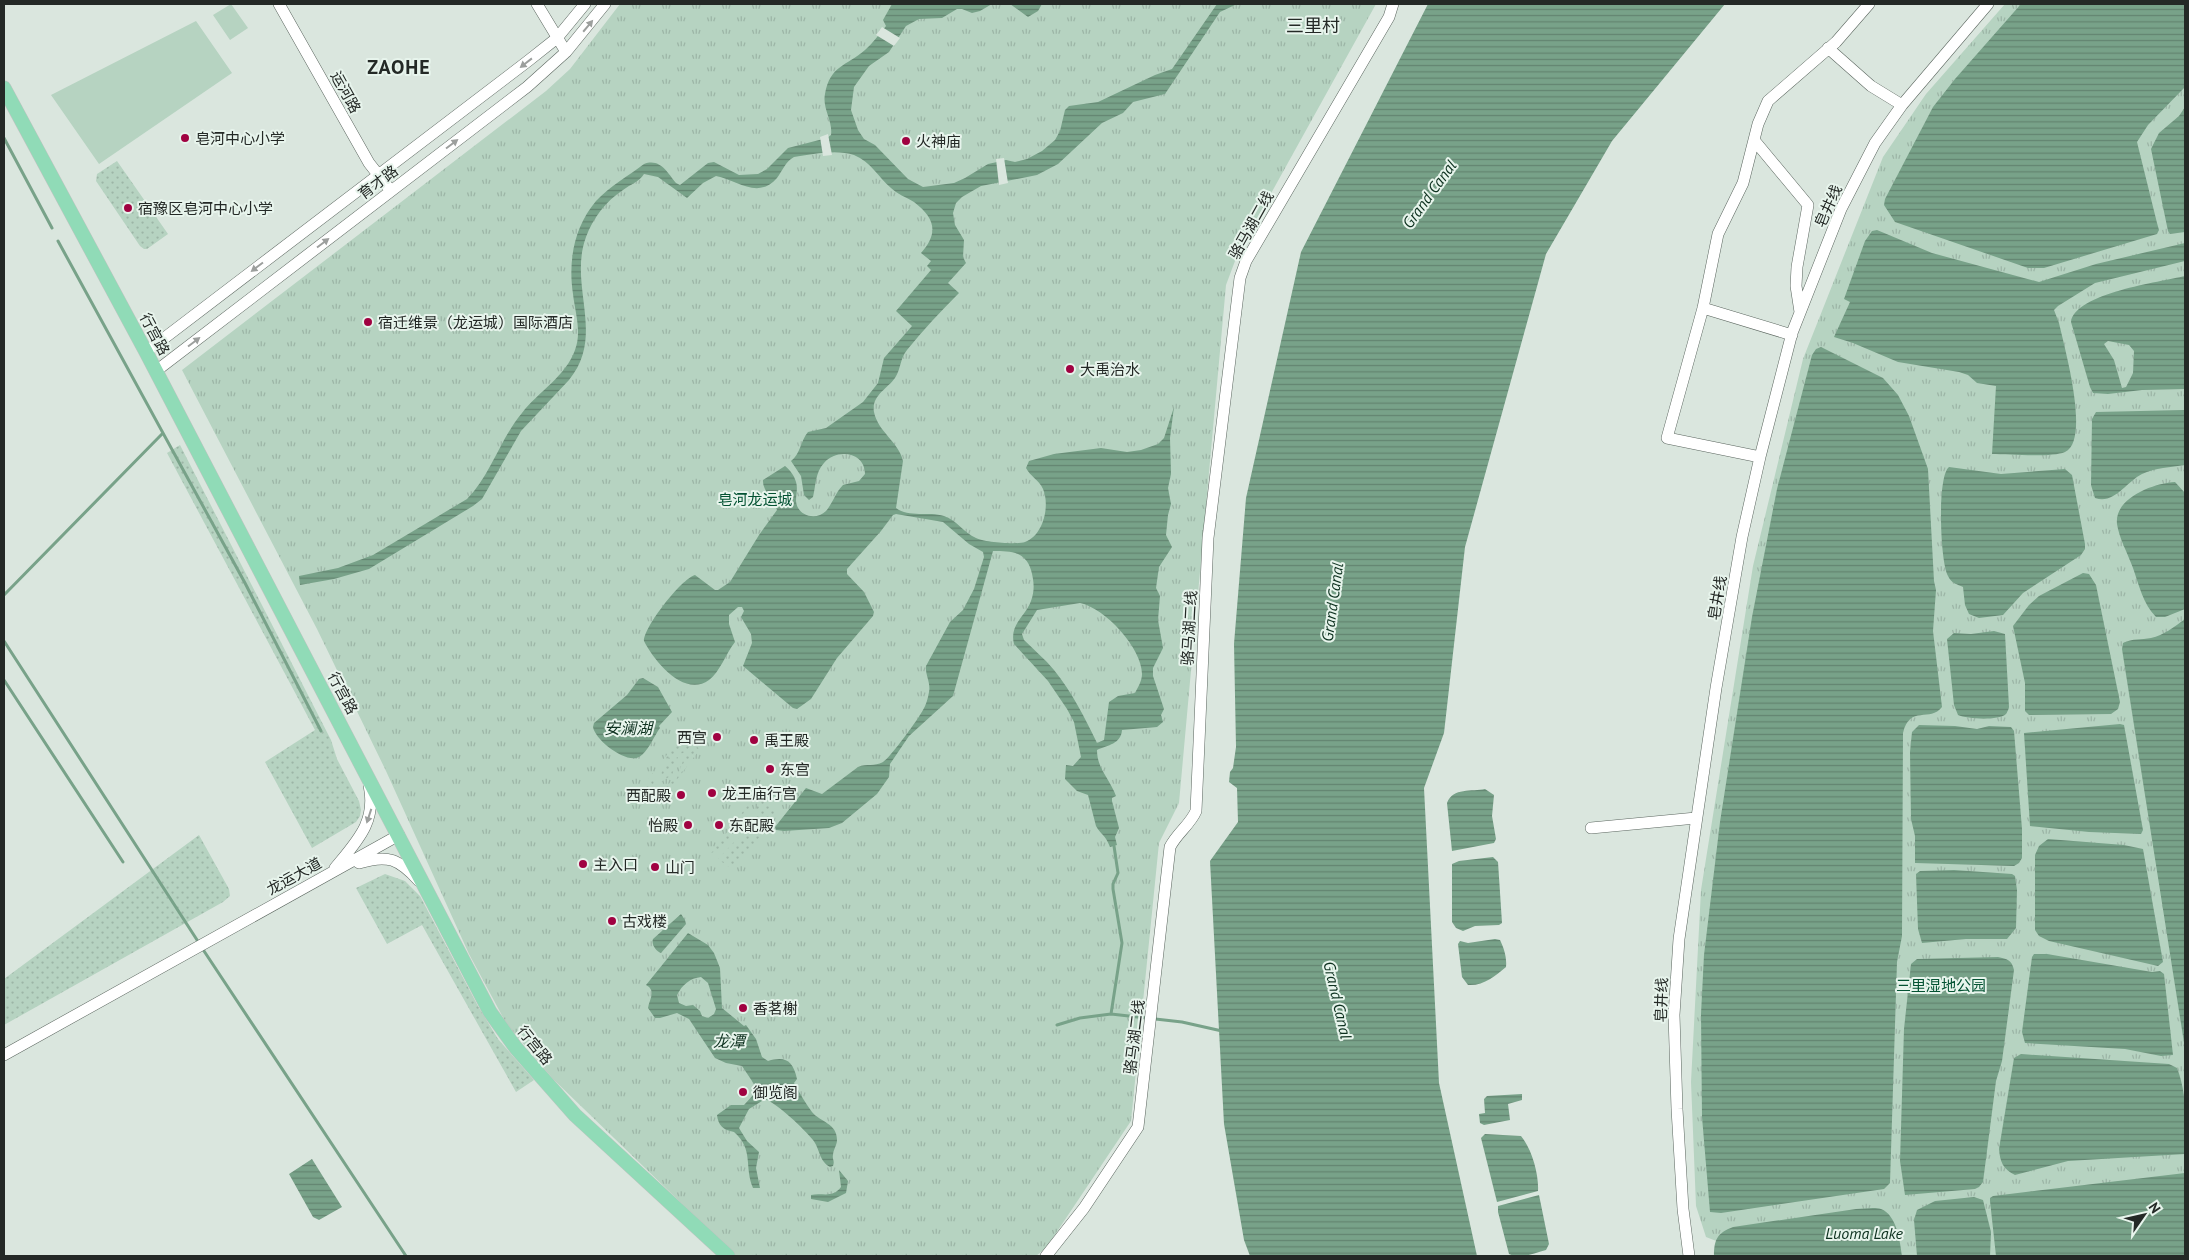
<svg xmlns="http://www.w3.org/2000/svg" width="2189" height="1260" viewBox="0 0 2189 1260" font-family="'PT Sans','Noto Sans SC',sans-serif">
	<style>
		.grass { fill: #b6d3c1 }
		.park { fill: url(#park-tufts) }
		.garden { fill: url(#garden-dots) }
		.water { fill: url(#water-rules); fill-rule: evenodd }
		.pier { fill: #dae6de }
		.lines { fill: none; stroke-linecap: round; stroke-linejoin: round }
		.stream { stroke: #78a289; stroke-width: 3 }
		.minor-casing { stroke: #5b665f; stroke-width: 12 }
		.major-casing { stroke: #c2c3c2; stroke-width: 15 }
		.minor { stroke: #fff; stroke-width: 11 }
		.major { stroke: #90dbb7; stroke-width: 14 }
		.oneway { fill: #9c9f9d }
		.poi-dot { fill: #a00241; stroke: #e7f4ec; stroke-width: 2 }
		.labels { text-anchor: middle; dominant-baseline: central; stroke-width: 4; stroke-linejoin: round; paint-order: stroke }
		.street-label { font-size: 15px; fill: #242926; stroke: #e7f4ec }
		.poi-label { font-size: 15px; fill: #242926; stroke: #e7f4ec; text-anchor: start }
		.park-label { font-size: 15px; fill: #035232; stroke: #e7f4ec }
		.water-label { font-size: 16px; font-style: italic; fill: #0d311f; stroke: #e7f4ec }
		.quarter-label { font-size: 18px; fill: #242926; stroke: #e7f4ec }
		.district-label { font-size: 20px; font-weight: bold; letter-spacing: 1px; fill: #242926; stroke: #e7f4ec }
	</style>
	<defs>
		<pattern id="park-tufts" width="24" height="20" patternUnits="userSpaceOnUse" patternTransform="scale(1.25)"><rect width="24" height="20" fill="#b6d3c1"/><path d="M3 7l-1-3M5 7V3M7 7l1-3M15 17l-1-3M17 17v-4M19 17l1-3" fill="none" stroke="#9cb5a6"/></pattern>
		<pattern id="garden-dots" width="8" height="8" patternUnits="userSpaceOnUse" patternTransform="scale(1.25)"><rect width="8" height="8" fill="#b6d3c1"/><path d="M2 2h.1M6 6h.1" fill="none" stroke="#9cb5a6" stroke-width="1.8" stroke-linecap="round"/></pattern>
		<pattern id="water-rules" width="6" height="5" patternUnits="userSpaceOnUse" patternTransform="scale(1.25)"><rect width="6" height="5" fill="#78a289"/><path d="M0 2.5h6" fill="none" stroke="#628470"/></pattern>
	</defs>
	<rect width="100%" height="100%" fill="#dae6de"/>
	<path class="grass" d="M 231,4 L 248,28 L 230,40 L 213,15 Z
		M 196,21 L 232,73 L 99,164 L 51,95 Z"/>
	<path class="park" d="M 620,4 L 1376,4 L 1238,253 L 1226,285 L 1179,803 L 1159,843 L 1131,1121 L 1046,1248 L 1036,1256 L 736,1256 L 553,1079 L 506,1023 L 469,954 L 386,771 L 317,629 L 182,370 L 546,91 L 570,69 Z
		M 2005,4 L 2185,4 L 2185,1256 L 1889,1256 L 1724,1244 L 1706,1237 L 1696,1206 L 1691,1082 L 1701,890 L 1753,566 L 1803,359 L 1883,157 L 1926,94 Z"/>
	<path class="garden" d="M 117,161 L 168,234 L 147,249 L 144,249 L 140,246 L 96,181 L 97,174 Z
		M 180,445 L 331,740 L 337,759 L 359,801 L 361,810 L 360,816 L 356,822 L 312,848 L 265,762 L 315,730 L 167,453 Z
		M 682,735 L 693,744 L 683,753 L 663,760 Z
		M 697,747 L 700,749 L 655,809 L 651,807 L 655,794 L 677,778 L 684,758 Z
		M 678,757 L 672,775 L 659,783 C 661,771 665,761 678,757 Z
		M 653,773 L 654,788 L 642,803 L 634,798 Z
		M 759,797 L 779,813 L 733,870 L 718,859 L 735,841 L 749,831 L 755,816 Z
		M 752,800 L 743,830 L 721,849 L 711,853 Z
		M 199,835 L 229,889 L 230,896 L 223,902 L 4,1025 L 4,979 Z
		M 385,874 L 405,881 L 420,896 L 478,1006 L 498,1039 L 534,1080 L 516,1092 L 422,925 L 387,944 L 356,888 Z"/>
	<path class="water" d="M 892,4 L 992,4 L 980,11 L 972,13 L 962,9 L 957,9 L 942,18 L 919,19 L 906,26 L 889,52 L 869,66 L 854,87 L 851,110 L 858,130 L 864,139 L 875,145 L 908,179 L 923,187 L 954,183 L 965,178 L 988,164 L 1006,160 L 1015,162 L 1027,159 L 1042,151 L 1055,140 L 1060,131 L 1065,110 L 1069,106 L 1098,102 L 1155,75 L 1172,69 L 1217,4 L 1237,4 L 1220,12 L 1165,94 L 1133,102 L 1123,113 L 1102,123 L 1058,164 L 1037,175 L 981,186 L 962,197 L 956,203 L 953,213 L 955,225 L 964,240 L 963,257 L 966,263 L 948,283 L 959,293 C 941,311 923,330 907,350 C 900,358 901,369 895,378 C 887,389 871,396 874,412 C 878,432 899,442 903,461 L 896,508 C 909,518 929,511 944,516 C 957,520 964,533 976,538 C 983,542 1016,545 1025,542 C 1044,535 1050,505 1043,489 C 1039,480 1030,476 1026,468 L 1029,461 L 1054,454 L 1101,448 L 1127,452 L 1141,450 L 1158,444 L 1164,438 L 1174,407 L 1170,438 L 1171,474 L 1168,488 L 1171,504 L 1168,515 L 1166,535 L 1172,547 L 1159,567 L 1156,588 L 1160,596 L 1158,620 L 1163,648 L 1153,668 L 1153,676 L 1164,709 L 1161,715 L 1163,722 L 1157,727 L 1122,730 C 1121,744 1108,745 1097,750 C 1097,769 1110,779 1116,796 L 1112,798 L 1112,801 L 1119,828 L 1115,837 L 1117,845 L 1110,847 C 1105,834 1101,835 1096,826 L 1088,795 L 1077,791 L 1065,779 L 1066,765 L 1073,766 L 1081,757 L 1074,722 L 1067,709 L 1048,681 L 1014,644 C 1009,624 1026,616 1031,601 C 1035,590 1034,581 1031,570 C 1025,551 1010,551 993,551 L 953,696 L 909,736 L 890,764 L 889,777 L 877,794 L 842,823 L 829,828 L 784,831 L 776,830 L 775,827 L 806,788 L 822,794 L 858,767 C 867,763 874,767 883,762 C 890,758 919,718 923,710 C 926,705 928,698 929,692 C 931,683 925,675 926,666 L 950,622 L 963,610 L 974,589 L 984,557 L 983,552 L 969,544 L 943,522 L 896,514 L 893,515 L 881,531 L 847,569 L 847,574 L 864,592 L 874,612 L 873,616 L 837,658 L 811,699 L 797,709 L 793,708 L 743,666 L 752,643 L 751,634 L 741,617 L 744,611 L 742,607 L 738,607 L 729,615 L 729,624 L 735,642 C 726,653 720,672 709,680 C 684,698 654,661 644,641 C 644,627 681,579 695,575 L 715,590 L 718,590 L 730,582 L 759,535 L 777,510 C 774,499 762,491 763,480 L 785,466 C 790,470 794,475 796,482 C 798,488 796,494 796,501 C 797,516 816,521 826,511 C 833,503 835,493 843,485 L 859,481 L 865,474 C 865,452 837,448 824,463 C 815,473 816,485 813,497 L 809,500 L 804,495 L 801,476 L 791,461 C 800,455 801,440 808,432 L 826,428 L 863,402 L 878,383 L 884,358 L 912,326 L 896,311 L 931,270 L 927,266 L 931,261 L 921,253 C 939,233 935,218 914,202 C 906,197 897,194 891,188 C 878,177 871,162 854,155 C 837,149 812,154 794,157 C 785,162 783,170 777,178 C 758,200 737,180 716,176 L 703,183 L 687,198 L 658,177 L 644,174 C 639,182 631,184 623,190 C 606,201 593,218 586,237 C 568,286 606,335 569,380 L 521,431 L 482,499 L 473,506 L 369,569 L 334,579 L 300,585 L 299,576 L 338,568 L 373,555 L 467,499 C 491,475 500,439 522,413 C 538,392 566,376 575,350 C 582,332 575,312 573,294 C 568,261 574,227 596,201 C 609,187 628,176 644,164 C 660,158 667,172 676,183 L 680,185 L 708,163 L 714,162 L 739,175 L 758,174 L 767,169 L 788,148 L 827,138 L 831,135 C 833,121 822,108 825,94 C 830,65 847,66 865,50 C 873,43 879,34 886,26 L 883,20 ZM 1080,603 C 1105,608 1142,648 1142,674 C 1142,681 1138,687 1135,693 L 1118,696 L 1109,702 L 1104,740 L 1097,743 C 1085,718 1072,692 1054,670 C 1045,659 1034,650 1024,640 L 1022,634 L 1037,610 Z
		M 1010,4 L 1042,4 L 1038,11 L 1028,17 Z
		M 1428,4 L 1725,4 L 1612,141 L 1546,254 L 1465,547 L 1444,733 L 1424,788 L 1439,1083 L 1477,1256 L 1250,1256 L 1244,1240 L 1224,1124 L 1210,861 L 1238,822 L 1237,788 L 1229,782 L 1230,772 L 1233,768 L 1236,747 L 1234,644 L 1246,498 L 1301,252 Z
		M 2021,4 L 2185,4 L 2185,87 L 2148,125 L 2137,142 L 2157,223 L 2159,230 L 2157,234 L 2044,268 L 2028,268 L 1895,222 L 1884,205 L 1885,199 L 1933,107 L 1955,79 Z
		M 2185,107 L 2185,232 L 2170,234 L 2168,231 L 2151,149 L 2159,133 L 2179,116 Z
		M 1877,230 L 1932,253 L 2039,282 L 2096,264 L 2185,243 L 2185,261 L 2095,283 L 2058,306 L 2054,310 L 2059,323 C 2064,346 2091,440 2065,452 C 2051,458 2008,454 1992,454 L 1996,386 L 1977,383 L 1968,375 L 1959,372 L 1898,362 L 1853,343 L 1834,337 L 1850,302 L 1844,299 L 1865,241 L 1872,231 Z
		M 2185,276 L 2185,389 L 2142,390 L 2108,394 L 2093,393 L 2090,387 L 2071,322 C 2075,293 2160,282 2185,276 ZM 2108,341 L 2129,345 L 2134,351 L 2133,373 L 2126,387 L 2122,388 L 2114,360 L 2104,344 Z
		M 1821,347 L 1883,378 L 1898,395 L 1909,416 L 1928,469 L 1934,581 L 1936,590 L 1933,631 L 1942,707 C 1930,723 1910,704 1903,733 L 1902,936 L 1897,962 L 1890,1183 L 1884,1189 L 1721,1213 L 1710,1212 L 1702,1117 L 1701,1014 L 1704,955 L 1720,822 L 1752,617 L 1777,489 L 1812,355 L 1816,349 Z
		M 2185,410 L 2185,465 C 2171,467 2155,468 2142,474 C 2126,482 2114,505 2095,498 L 2091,485 L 2092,419 L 2096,412 Z
		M 1949,467 L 2001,474 L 2065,469 L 2072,475 L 2085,544 L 2085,549 L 2081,555 L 2023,593 L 2003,615 L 1979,618 L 1969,614 L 1965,605 L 1963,587 C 1957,584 1952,584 1948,576 C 1940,562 1937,476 1949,467 Z
		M 2175,482 L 2185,493 L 2185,609 L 2165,617 L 2156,617 C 2143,604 2139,585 2133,568 C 2128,554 2119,538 2117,524 C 2114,498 2154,483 2175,482 Z
		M 2083,573 L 2089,574 L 2096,585 L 2120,702 L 2118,709 L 2111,714 L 2029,715 L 2025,711 L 2025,683 L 2013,626 L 2029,605 L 2039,596 Z
		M 2185,619 L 2185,1049 L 2122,649 L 2123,643 C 2133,638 2141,640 2151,638 C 2164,635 2174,627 2185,619 Z
		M 1994,631 L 2005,634 L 2009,707 C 2009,708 2007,713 2006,714 C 1998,721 1967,719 1958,715 L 1954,705 L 1947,639 L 1954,633 L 1971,634 Z
		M 643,678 L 658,687 L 672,712 L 659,726 L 660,728 C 654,736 648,752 639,757 C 626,764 595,740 593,727 L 594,723 L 627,695 L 639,679 Z
		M 2120,724 L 2124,725 L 2143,830 L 2141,834 L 2089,832 L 2030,826 L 2024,733 Z
		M 1919,725 L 1955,726 L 1977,729 L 1989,726 L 2011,727 L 2014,731 L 2022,829 L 2022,858 L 2019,863 L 2014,866 L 1915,863 L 1915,836 L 1911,819 L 1910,752 L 1912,732 Z
		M 1485,789 L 1494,795 L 1492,816 L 1496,839 L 1494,843 L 1452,851 L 1447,803 C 1453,787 1472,792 1485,789 Z
		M 2048,839 L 2124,845 L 2143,849 L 2163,962 L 2158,966 L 2049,941 L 2039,936 L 2035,930 L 2035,855 L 2039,846 Z
		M 1493,857 L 1498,862 L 1502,923 L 1499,925 L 1475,926 L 1463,931 L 1456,928 L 1452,922 L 1452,864 L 1459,861 Z
		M 1954,870 L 2012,874 L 2015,876 L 2017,890 L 2016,928 L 2007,939 L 1966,939 L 1922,943 L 1918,929 L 1916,874 L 1920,871 Z
		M 681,914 L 685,920 L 686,924 L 661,953 C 656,951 651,944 653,939 Z
		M 688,933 L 708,945 L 714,953 L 720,968 L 722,1008 L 744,1026 L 746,1025 L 756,1039 L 762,1057 L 768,1061 C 785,1056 793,1060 797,1079 L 794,1083 C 800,1093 805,1103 812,1112 C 820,1122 837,1123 837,1140 C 837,1145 833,1150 833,1155 C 832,1159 835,1161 833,1166 L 830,1167 C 819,1161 820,1149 813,1140 C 804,1129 778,1104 765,1099 L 749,1109 L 739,1128 L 747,1141 L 759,1152 L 756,1168 L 760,1188 L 753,1188 C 744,1167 754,1149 734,1132 C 723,1130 718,1125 717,1115 L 731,1105 L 744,1105 L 754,1094 L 754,1084 L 742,1066 L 726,1063 L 715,1058 L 689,1019 L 677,1013 L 660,1018 L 655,1018 L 648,1008 C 649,1000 657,991 646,985 ZM 701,977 L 708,983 L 716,1009 L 714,1014 L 708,1018 L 702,1016 L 700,1011 L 693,1005 L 686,1006 L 679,1003 L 677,995 C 682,985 690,978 701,977 Z
		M 1495,939 L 1500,940 C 1504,948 1507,958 1506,967 C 1495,976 1484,986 1468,985 L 1462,977 L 1458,944 L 1460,941 L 1468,943 Z
		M 2034,954 L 2047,954 L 2152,972 L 2160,971 L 2164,974 L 2173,1055 L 2161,1056 L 2125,1049 L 2025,1043 L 2022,1032 L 2032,957 Z
		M 1998,957 C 2007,959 2012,960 2014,970 L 2002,1061 L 1996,1081 L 1983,1182 L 1979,1187 L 1975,1189 L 1905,1195 L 1900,1161 L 1904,1029 L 1911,964 L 1917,959 Z
		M 2021,1054 L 2169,1064 L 2177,1068 C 2188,1096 2185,1125 2185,1154 L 2068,1161 L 2015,1175 C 2003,1169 2000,1162 1999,1149 L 2014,1058 Z
		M 1522,1094 L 1522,1100 L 1508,1104 L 1510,1120 L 1484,1125 L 1480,1123 L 1479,1114 L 1485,1113 L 1484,1099 L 1487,1096 Z
		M 1485,1134 L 1521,1136 C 1532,1149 1539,1175 1538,1191 L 1497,1202 L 1481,1138 Z
		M 312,1159 L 342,1207 L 319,1220 L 313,1217 L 289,1174 Z
		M 839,1170 L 848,1181 L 846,1193 L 828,1202 L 811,1199 L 811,1195 C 822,1192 832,1199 841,1187 Z
		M 2185,1173 L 2185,1256 L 1996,1256 L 1990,1201 L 1990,1198 L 1993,1196 Z
		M 1539,1195 L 1549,1244 L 1546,1250 C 1534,1253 1520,1260 1509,1254 L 1498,1212 L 1498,1206 Z
		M 1974,1197 L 1983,1200 L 1991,1232 L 1990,1256 L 1917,1256 L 1914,1220 L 1917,1210 L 1935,1201 Z
		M 1856,1209 C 1863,1209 1874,1207 1881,1209 C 1897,1215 1900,1242 1902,1256 L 1714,1256 C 1714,1240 1717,1233 1733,1227 Z"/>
	<path class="pier" d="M 882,27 L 900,38 L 894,46 L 876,35 Z
		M 828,134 L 832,155 L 823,156 L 820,137 Z
		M 1004,158 L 1008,183 L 999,185 L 996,159 Z"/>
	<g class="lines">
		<path class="stream" d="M 4,138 L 52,228
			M 58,241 L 245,583 L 321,731
			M 4,595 L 163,433
			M 4,641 L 199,943
			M 4,680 L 123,862
			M 1114,846 L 1118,873 L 1113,884 L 1113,889 L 1122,943 L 1111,1014 L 1182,1022 L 1222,1031
			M 202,948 L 406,1256
			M 1057,1025 L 1080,1018 L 1111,1014"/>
		<g class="minor-casing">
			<path id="minor" d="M 279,4 L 369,163 L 391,191
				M 537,4 L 566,52
				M 1828,48 L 1871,86 L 1902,105
				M 1754,140 L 1808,205 L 1797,267 L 1796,286 L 1800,312
				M 1703,308 L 1792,335
				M 146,352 L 528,61 L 557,38 L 585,4
				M 156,371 L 527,87 L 566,52 L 605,4
				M 1760,457 L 1667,438 L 1703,308 L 1718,234 L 1743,183 L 1758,124 L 1768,101 L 1836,42 L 1869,4
				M 1591,828 L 1696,818
				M 359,863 C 388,854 399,859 419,881
				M 335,868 C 357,841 377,822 369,785
				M 4,1055 L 399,835
				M 1046,1256 L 1084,1208 L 1138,1127 L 1170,847 C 1177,833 1190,825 1196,811 L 1208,538 L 1240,278 L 1246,261 L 1389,17 L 1393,4
				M 1689,1256 L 1683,1209 L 1677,1109 L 1674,1015 L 1679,939 L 1716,688 L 1742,537 L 1760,457 L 1792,333 L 1841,209 L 1875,143 L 1902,105 L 1988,4"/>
		</g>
		<g class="major-casing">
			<path id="major" d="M 4,88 L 146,352 L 490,1012 L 516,1048 L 575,1115 L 728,1256"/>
		</g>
		<use href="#minor" class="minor"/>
		<use href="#major" class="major"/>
	</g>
	<defs><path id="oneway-solid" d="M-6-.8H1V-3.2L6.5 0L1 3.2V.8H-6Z" transform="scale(1.25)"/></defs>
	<g class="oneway">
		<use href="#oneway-solid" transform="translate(588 26) rotate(-50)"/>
		<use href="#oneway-solid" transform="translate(526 63) rotate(142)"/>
		<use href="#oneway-solid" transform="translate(452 144) rotate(-37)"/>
		<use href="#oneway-solid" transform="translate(323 243) rotate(-37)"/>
		<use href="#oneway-solid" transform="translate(257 267) rotate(143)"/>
		<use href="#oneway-solid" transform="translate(194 342) rotate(-37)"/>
		<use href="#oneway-solid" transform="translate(369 816) rotate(108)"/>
	</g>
	<g class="poi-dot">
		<circle cx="185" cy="138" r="5"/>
		<circle cx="906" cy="141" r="5"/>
		<circle cx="128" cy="208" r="5"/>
		<circle cx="368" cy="322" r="5"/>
		<circle cx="1070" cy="369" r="5"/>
		<circle cx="717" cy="737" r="5"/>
		<circle cx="754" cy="740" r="5"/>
		<circle cx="770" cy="769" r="5"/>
		<circle cx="712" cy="793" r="5"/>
		<circle cx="681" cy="795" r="5"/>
		<circle cx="688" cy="825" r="5"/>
		<circle cx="719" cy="825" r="5"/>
		<circle cx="583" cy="864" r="5"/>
		<circle cx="655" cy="867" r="5"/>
		<circle cx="612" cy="921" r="5"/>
		<circle cx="743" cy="1008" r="5"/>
		<circle cx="743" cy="1092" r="5"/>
	</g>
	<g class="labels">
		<g class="street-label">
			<text transform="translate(346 92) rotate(61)">运河路</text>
			<text transform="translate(378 182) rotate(-37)">育才路</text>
			<text transform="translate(1828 206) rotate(-66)">皂井线</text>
			<text transform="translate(1251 225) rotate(-61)">骆马湖二线</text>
			<text transform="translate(155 334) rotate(62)">行宫路</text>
			<text transform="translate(1717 598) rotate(-80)">皂井线</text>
			<text transform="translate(1189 628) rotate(-87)">骆马湖二线</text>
			<text transform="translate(343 693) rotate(62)">行宫路</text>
			<text transform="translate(294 876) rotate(-29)">龙运大道</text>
			<text transform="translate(1661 1000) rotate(-88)">皂井线</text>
			<text transform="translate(1134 1037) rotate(-83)">骆马湖二线</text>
			<text transform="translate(535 1045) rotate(51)">行宫路</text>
		</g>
		<g class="poi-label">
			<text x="195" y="138">皂河中心小学</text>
			<text x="916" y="141">火神庙</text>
			<text x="138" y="208">宿豫区皂河中心小学</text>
			<text x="378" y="322">宿迁维景（龙运城）国际酒店</text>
			<text x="1080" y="369">大禹治水</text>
			<text x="707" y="737" text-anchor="end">西宫</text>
			<text x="764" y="740">禹王殿</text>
			<text x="780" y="769">东宫</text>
			<text x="722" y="793">龙王庙行宫</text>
			<text x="671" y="795" text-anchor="end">西配殿</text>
			<text x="678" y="825" text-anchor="end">怡殿</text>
			<text x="729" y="825">东配殿</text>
			<text x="593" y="864">主入口</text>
			<text x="665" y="867">山门</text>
			<text x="622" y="921">古戏楼</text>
			<text x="753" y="1008">香茗榭</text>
			<text x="753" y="1092">御览阁</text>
		</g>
		<g class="park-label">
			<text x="755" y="499">皂河龙运城</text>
			<text x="1941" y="985">三里湿地公园</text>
		</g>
		<g class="water-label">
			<text transform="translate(1429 194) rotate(-54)">Grand Canal</text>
			<text transform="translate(1332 602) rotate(-82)">Grand Canal</text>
			<text x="628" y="728">安澜湖</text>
			<text transform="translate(1338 1000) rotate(77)">Grand Canal</text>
			<text x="729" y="1041">龙潭</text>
			<text x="1864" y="1233">Luoma Lake</text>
		</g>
		<g class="quarter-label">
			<text x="1313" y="25">三里村</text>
		</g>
		<g class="district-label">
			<text x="399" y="67">ZAOHE</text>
		</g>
	</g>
	<rect width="2189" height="1260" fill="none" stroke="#242926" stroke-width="10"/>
	<g transform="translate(2144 1215) rotate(56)" stroke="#e7f4ec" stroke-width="4" paint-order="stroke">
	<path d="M0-4L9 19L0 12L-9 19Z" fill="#242926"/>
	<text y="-8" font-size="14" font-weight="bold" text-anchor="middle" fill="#242926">N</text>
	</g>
</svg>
